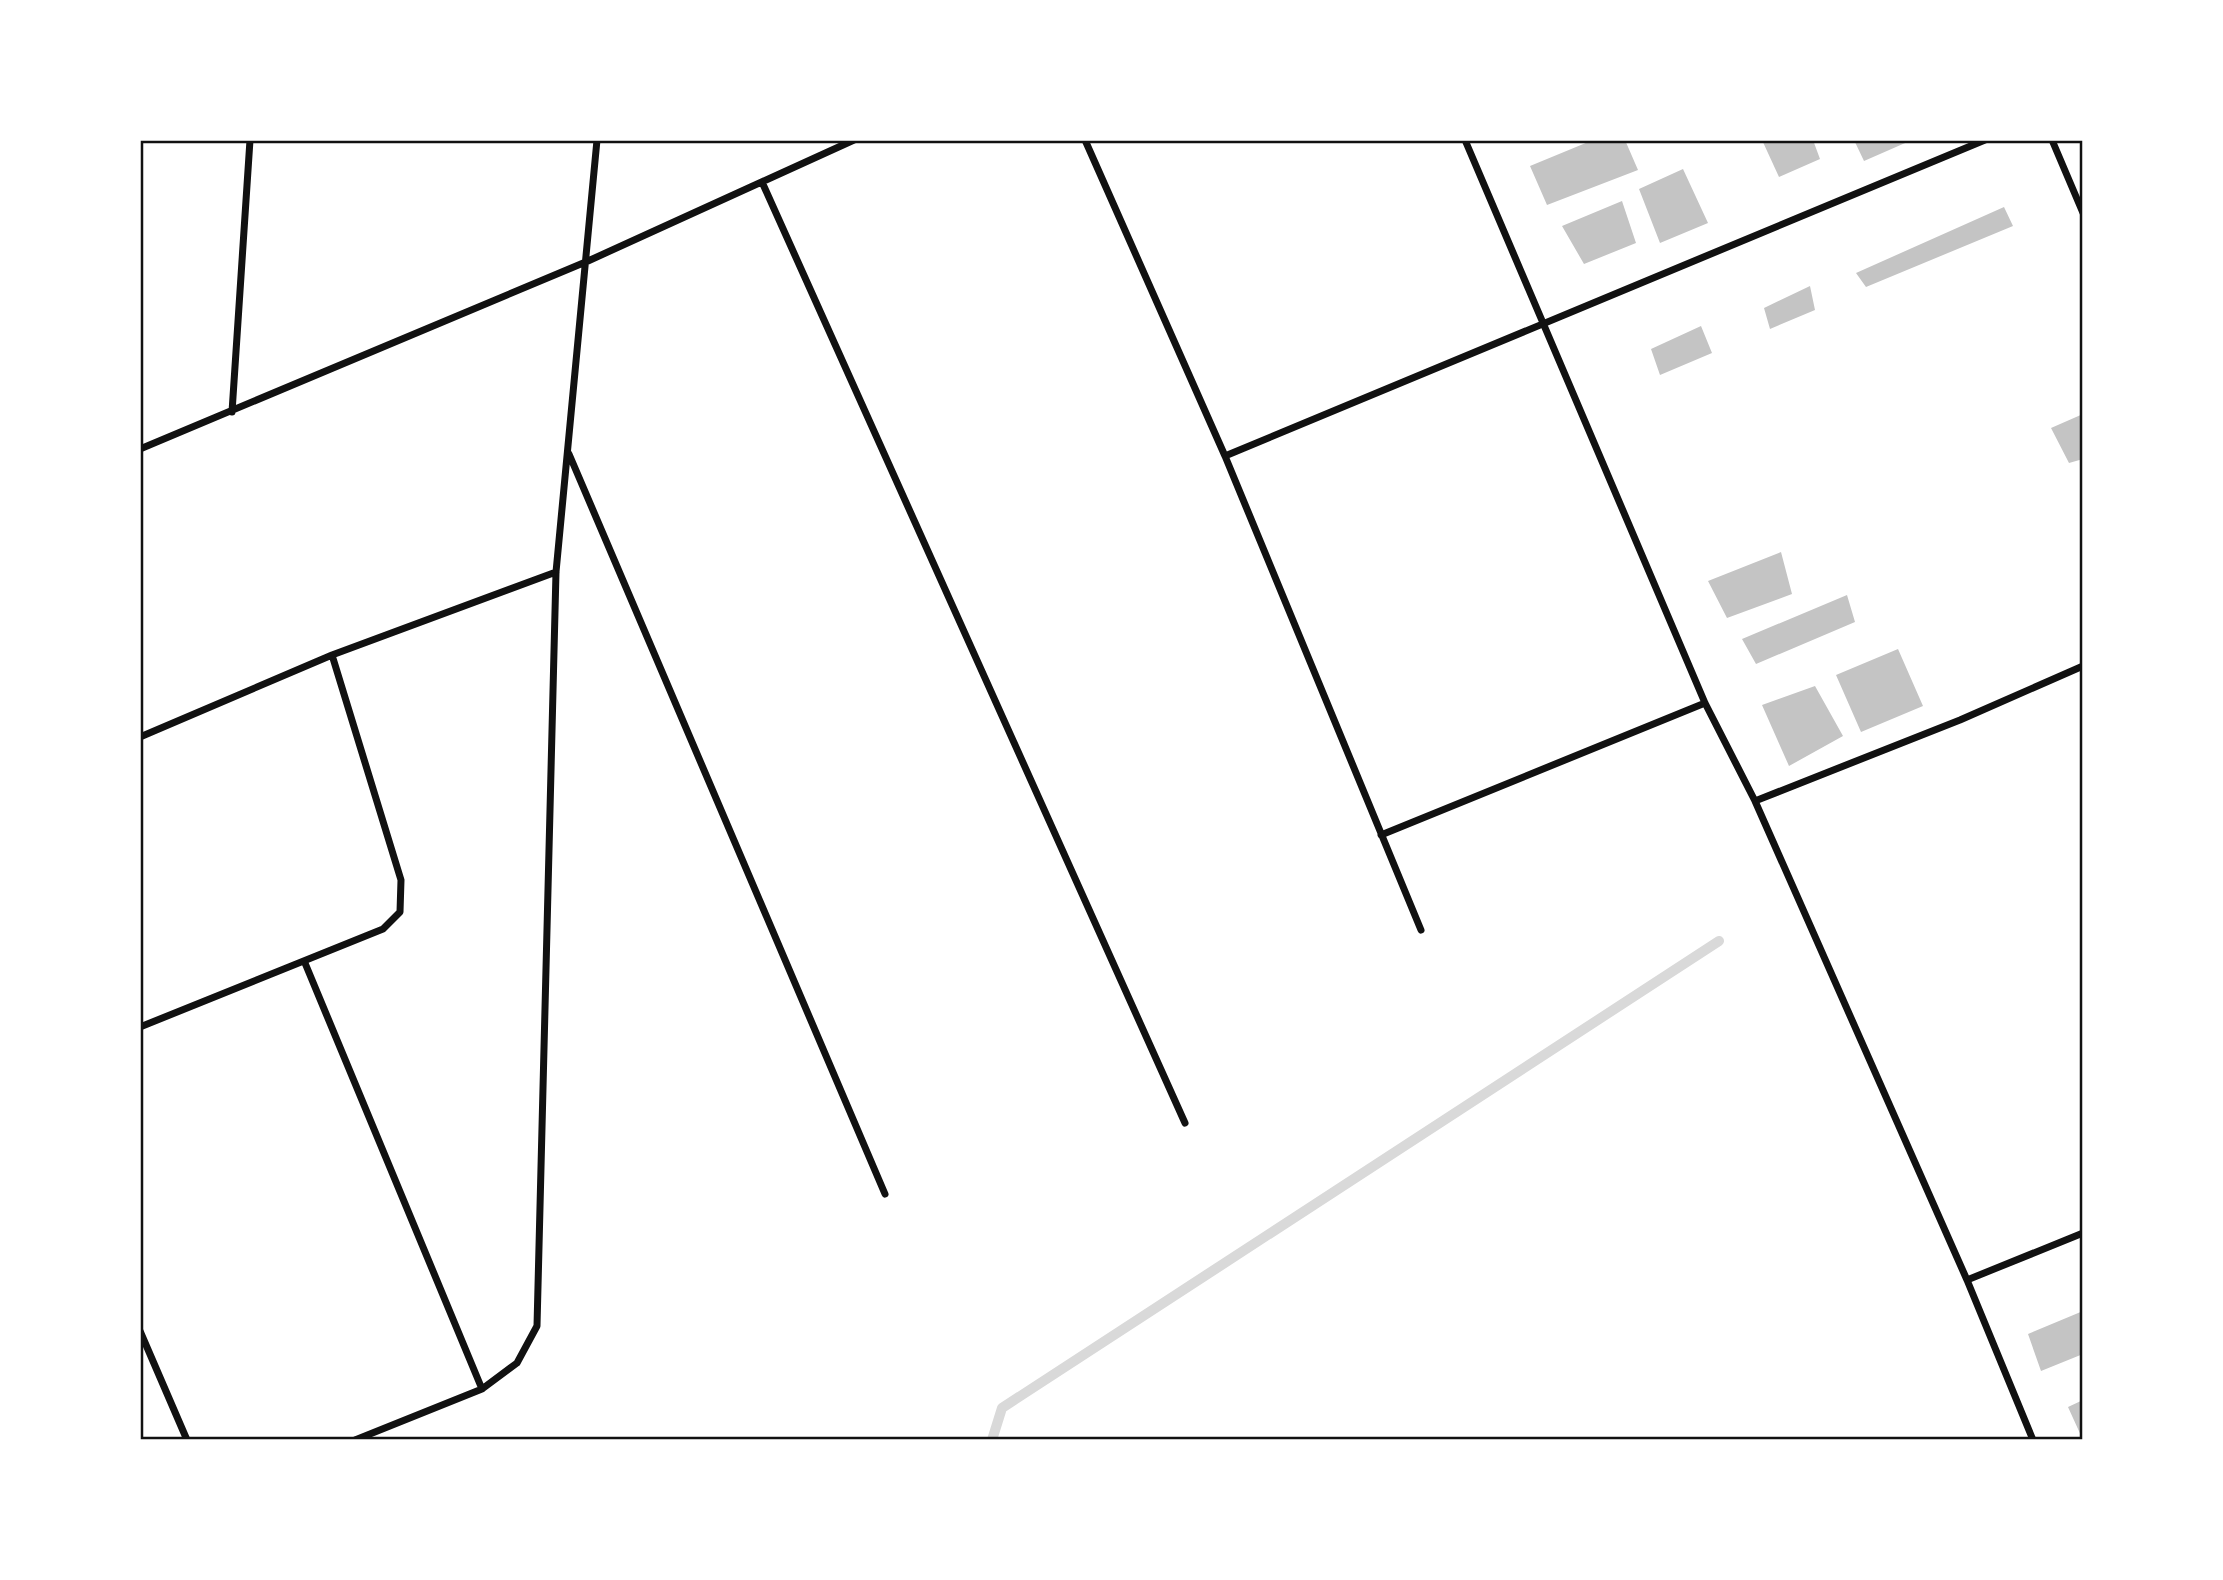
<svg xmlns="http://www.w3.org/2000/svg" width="2223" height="1580" viewBox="0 0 2223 1580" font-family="Karla,sans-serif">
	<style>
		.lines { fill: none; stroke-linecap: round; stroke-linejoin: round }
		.stream { stroke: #d9d9d9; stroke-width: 10 }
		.building { fill: #c4c4c4 }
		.minor { stroke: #111; stroke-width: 7 }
		.neatline { fill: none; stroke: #111; stroke-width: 2.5 }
	</style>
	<rect width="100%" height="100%" fill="#fff"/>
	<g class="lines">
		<path class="stream" d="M 992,1440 L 1002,1408 L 1719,941"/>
	</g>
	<path class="building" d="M 1593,140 L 1625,140 L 1638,170 L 1547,205 L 1530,166 Z
		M 1762,140 L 1813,140 L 1820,159 L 1779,177 Z
		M 1854,140 L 1912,140 L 1864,161 Z
		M 1683,169 L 1708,223 L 1660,243 L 1639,189 Z
		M 1622,201 L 1636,243 L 1584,264 L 1562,226 Z
		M 2004,207 L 2013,226 L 1866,287 L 1856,273 Z
		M 1810,286 L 1815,310 L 1770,329 L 1764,308 Z
		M 1701,326 L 1712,353 L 1660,375 L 1651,349 Z
		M 2083,414 L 2083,459 L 2069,463 L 2051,428 Z
		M 1781,552 L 1792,594 L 1727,618 L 1708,581 Z
		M 1847,595 L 1855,622 L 1756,664 L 1742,639 Z
		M 1898,649 L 1923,706 L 1861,732 L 1836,675 Z
		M 1815,686 L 1843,736 L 1789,766 L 1762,705 Z
		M 2083,1311 L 2083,1354 L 2041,1371 L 2028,1334 Z
		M 2083,1400 L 2083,1440 L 2068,1407 Z"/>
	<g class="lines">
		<path class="minor" d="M 1085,140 L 1225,456 L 1421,930
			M 1465,140 L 1705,703 L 1755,801 L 1967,1280 L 2033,1440
			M 2052,140 L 2083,213
			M 762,182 L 1185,1123
			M 232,412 L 250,140
			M 140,449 L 588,261 L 854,140
			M 569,454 L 885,1194
			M 1225,456 L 1985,140
			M 140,737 L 332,655 L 556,572
			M 1755,801 L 1960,720 L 2083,666
			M 1381,835 L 1705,703
			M 305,963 L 482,1389
			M 140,1027 L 383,929 L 400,912 L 401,880 L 332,655
			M 1967,1280 L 2083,1233
			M 140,1331 L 187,1440
			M 355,1440 L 482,1389 L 517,1363 L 537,1326 L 556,572 L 597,140"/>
	</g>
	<rect width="2223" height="1580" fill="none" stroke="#ffffff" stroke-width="284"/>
	<rect x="142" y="142" width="1939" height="1296" class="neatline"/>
</svg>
